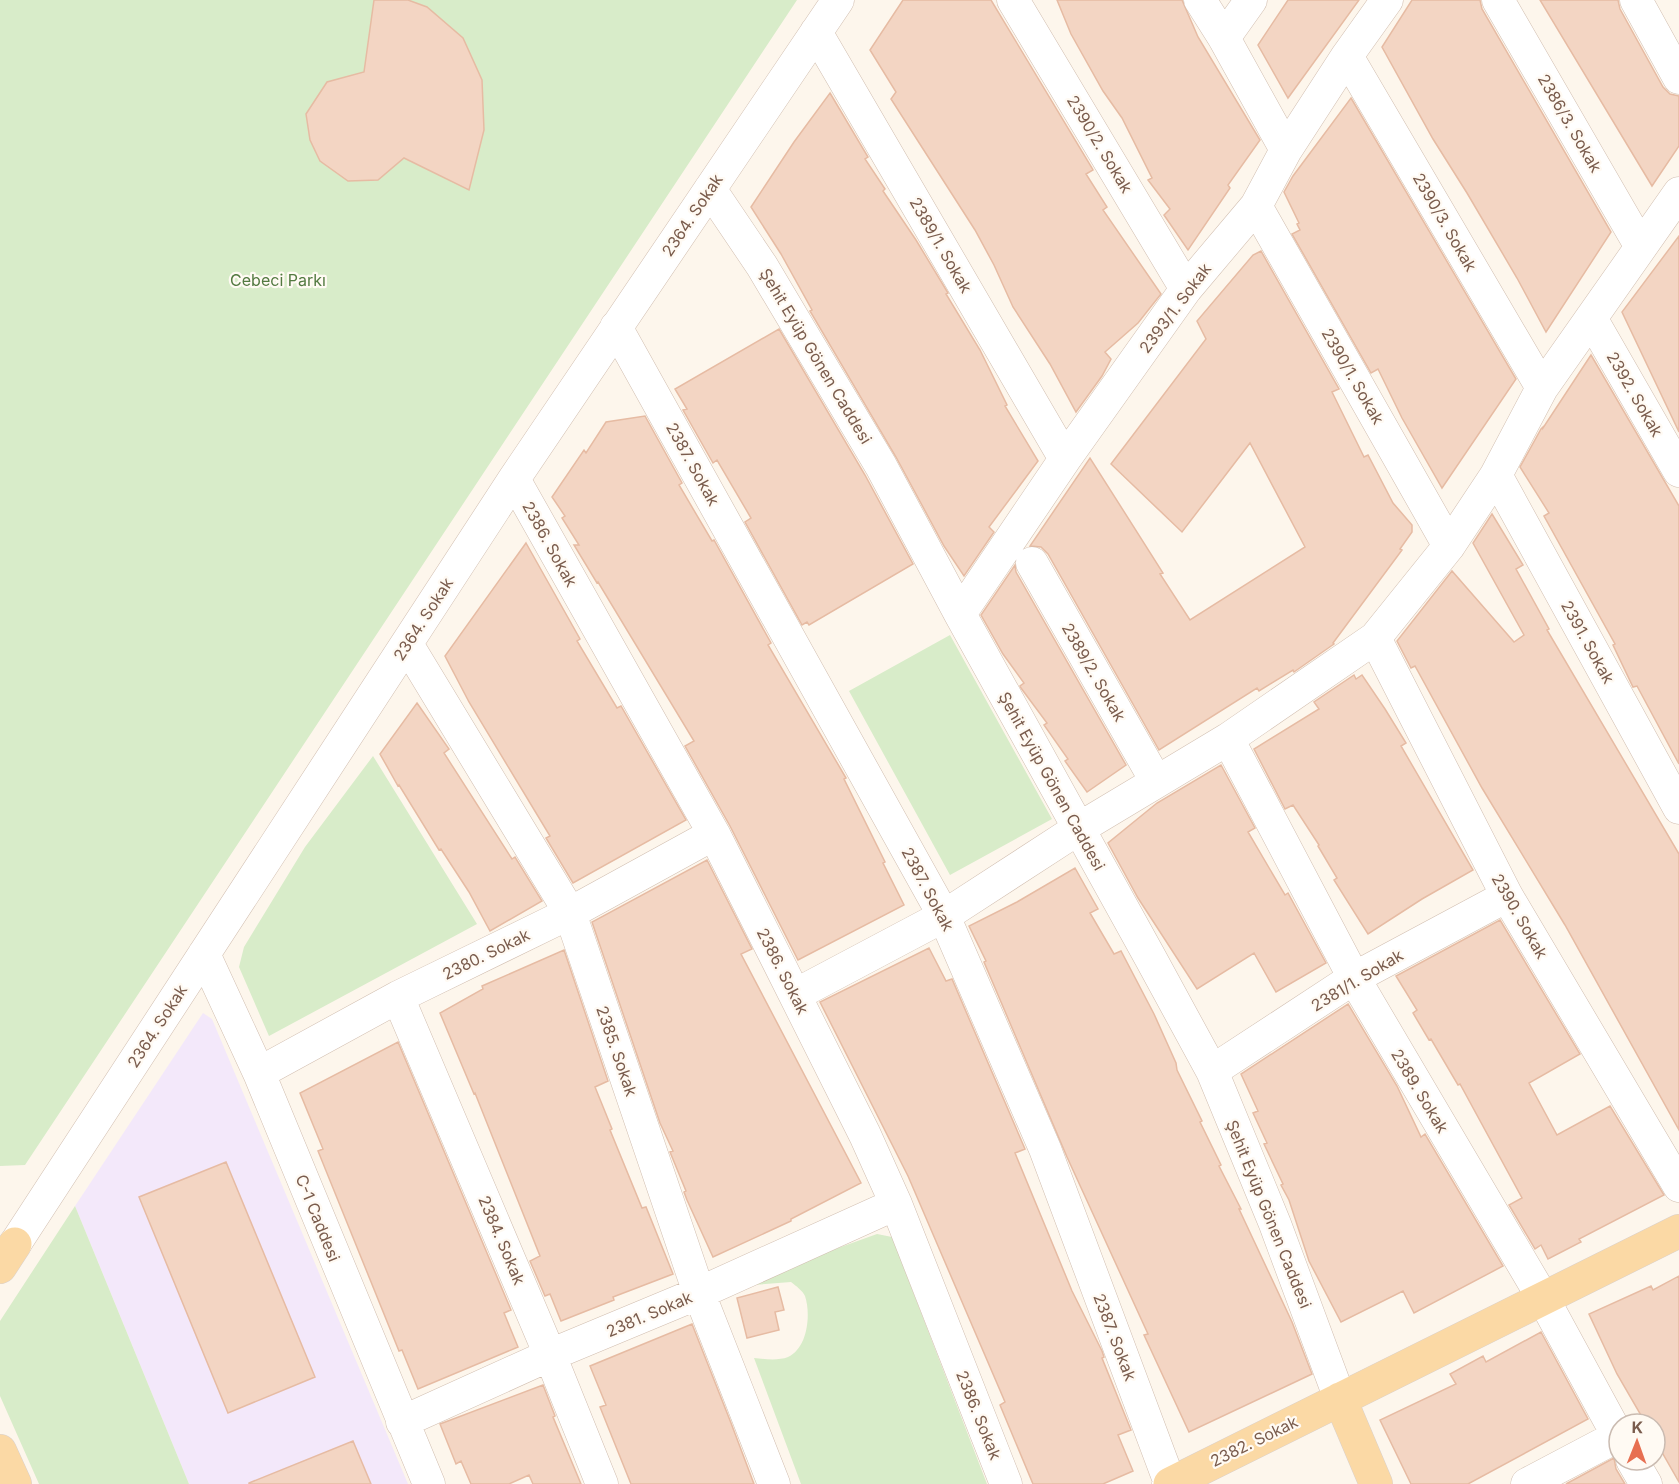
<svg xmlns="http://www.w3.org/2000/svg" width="1679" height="1484" viewBox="0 0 1679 1484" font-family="Inter,sans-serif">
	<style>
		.education { fill: #f3e8fa }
		.green { fill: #d8ecc9 }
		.building { fill: #f3d5c3; stroke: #e6bba3; stroke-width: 1.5 }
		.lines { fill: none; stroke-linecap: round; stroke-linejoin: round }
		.minor-casing { stroke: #d1beb0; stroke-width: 33 }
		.major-casing { stroke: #dad1cd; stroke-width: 34 }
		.minor { stroke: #fff; stroke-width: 32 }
		.major { stroke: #fbd9a5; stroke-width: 33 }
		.labels { text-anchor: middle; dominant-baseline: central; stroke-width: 4.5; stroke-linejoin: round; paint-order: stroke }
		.street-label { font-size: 16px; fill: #7a5c4d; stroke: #fffaf3 }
		.park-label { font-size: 16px; fill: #537a41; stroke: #fffaf3 }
	</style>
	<rect width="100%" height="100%" fill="#fdf6ec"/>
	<path class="education" d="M 203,1013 L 212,1019 L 408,1484 L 189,1484 L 75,1206 Z"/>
	<path class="green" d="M 0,0 L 797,0 L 25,1165 L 0,1166 Z
		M 950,635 L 1052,819 L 950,875 L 849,691 Z
		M 373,756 L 477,924 L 269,1036 L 239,967 L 244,947 L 305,847 Z
		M 75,1206 L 189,1484 L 39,1484 L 0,1396 L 0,1321 Z
		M 877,1234 L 892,1237 L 987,1484 L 801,1484 L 754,1358 C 764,1359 778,1361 788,1357 C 808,1348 811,1314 805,1296 C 803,1291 796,1286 791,1282 L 753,1285 L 752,1279 Z"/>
	<path class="building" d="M 374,0 L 408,0 L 427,7 L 463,38 L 482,80 L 484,130 L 469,190 L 404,158 L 378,180 L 348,181 L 320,161 L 310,140 L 306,114 L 327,82 L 364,72 Z
		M 903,0 L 991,0 L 1092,168 L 1093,170 L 1086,174 L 1107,207 L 1103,210 L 1161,294 L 1138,323 L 1105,352 L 1111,359 L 1102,376 L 1076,412 L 1050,364 L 1013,307 L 994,265 L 975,230 L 891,99 L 896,92 L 870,50 Z
		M 1057,0 L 1182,0 L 1198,37 L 1260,140 L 1228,185 L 1230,188 L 1188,250 L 1164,215 L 1170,209 L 1148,180 L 1152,178 L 1122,118 L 1103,91 L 1071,34 Z
		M 1288,0 L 1359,0 L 1288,98 L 1258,45 Z
		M 1412,0 L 1480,0 L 1482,9 L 1611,232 L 1546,332 L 1517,278 L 1467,193 L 1433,139 L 1382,47 Z
		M 1540,0 L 1618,0 L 1620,9 L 1663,87 L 1670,94 L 1679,96 L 1679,146 L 1652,186 Z
		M 830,93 L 868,157 L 865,159 L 885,189 L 883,191 L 916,240 L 948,293 L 946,294 L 980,350 L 1007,405 L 1005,406 L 1038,461 L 989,527 L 994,532 L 964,576 L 944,546 L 896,457 L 810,311 L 812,310 L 781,254 L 751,207 L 794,142 Z
		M 1351,98 L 1516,379 L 1442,488 L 1402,418 L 1379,371 L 1378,369 L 1371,373 L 1292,234 L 1300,230 L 1297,224 L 1299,223 L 1284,192 L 1293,176 Z
		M 1679,236 L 1679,432 L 1622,312 Z
		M 1261,251 L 1339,389 L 1332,392 L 1364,457 L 1368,455 L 1393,503 L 1412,525 L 1412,532 L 1400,549 L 1402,550 L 1333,643 L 1334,644 L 1294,672 L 1293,670 L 1259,691 L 1257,688 L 1159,750 L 1048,554 L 1041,547 L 1030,546 L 1090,458 L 1163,573 L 1160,574 L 1190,620 L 1305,547 L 1250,443 L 1182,532 L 1111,464 L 1206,339 L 1197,321 L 1253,255 Z
		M 779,329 L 865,475 L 913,564 L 809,625 L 807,622 L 802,625 L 745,522 L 751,518 L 717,460 L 713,463 L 683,410 L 687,409 L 675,389 Z
		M 1591,355 L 1679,506 L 1679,764 L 1637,686 L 1633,687 L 1613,645 L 1615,644 L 1544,516 L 1549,513 L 1520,467 L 1541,429 L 1543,427 L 1543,428 Z
		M 645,416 L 682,483 L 679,485 L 712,541 L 714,540 L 771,643 L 768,645 L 846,778 L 844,779 L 885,862 L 883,863 L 904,905 L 798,960 L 730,826 L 685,746 L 694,741 L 598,582 L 597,583 L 574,545 L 579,545 L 562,518 L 565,516 L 552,497 L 584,450 L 586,453 L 606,422 Z
		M 1492,514 L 1523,565 L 1516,569 L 1549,629 L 1547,630 L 1679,854 L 1679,1130 L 1565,925 L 1482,788 L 1415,666 L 1411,668 L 1397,641 L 1452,571 L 1514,642 L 1524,635 L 1473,543 Z
		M 526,543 L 580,639 L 577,641 L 617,708 L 621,706 L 686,820 L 573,883 L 546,838 L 550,836 L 469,702 L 445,656 Z
		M 1015,565 L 1016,572 L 1126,765 L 1087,792 L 1065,761 L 1068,759 L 1044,725 L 1047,723 L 1021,688 L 1020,686 L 1024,683 L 1003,654 L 981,615 Z
		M 1354,675 L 1356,679 L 1362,675 L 1385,709 L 1406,743 L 1401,746 L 1473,870 L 1422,899 L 1368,934 L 1334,880 L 1337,878 L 1318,846 L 1319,845 L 1293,805 L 1285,809 L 1254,749 L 1319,709 L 1314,702 Z
		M 417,703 L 449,749 L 444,753 L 512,859 L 515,857 L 542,901 L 490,931 L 469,892 L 441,849 L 439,850 L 399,785 L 398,786 L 380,754 Z
		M 1221,765 L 1255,828 L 1248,832 L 1285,895 L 1288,893 L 1326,963 L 1276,992 L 1254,953 L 1197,989 L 1138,898 L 1108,843 L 1157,803 Z
		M 707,860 L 752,949 L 741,954 L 861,1183 L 791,1219 L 791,1221 L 713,1257 L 687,1200 L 684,1192 L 686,1191 L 670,1152 L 673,1151 L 660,1123 L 592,922 Z
		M 1075,868 L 1098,909 L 1090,913 L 1114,954 L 1121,951 L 1154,1014 L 1176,1063 L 1177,1070 L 1202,1121 L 1200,1122 L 1221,1165 L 1219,1166 L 1241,1209 L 1239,1209 L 1292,1322 L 1312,1374 L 1189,1432 L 1144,1335 L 1148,1334 L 1067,1157 L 984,962 L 986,961 L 969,926 L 1017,902 Z
		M 1500,920 L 1580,1054 L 1529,1083 L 1557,1135 L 1610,1106 L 1664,1195 L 1579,1239 L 1581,1242 L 1548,1259 L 1541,1245 L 1535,1249 L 1509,1205 L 1522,1198 L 1460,1084 L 1458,1085 L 1431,1039 L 1429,1040 L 1413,1013 L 1417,1010 L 1396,976 Z
		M 929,948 L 946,981 L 952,979 L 1025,1149 L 1015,1153 L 1072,1291 L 1102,1351 L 1104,1357 L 1102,1358 L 1131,1430 L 1118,1435 L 1133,1471 L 1103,1484 L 1033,1484 L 1000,1405 L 1005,1402 L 908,1176 L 820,1002 Z
		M 564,950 L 608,1081 L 595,1087 L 612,1129 L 610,1130 L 642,1208 L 646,1207 L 673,1274 L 613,1297 L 614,1300 L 561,1321 L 550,1294 L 545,1296 L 530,1261 L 540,1256 L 475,1093 L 474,1094 L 440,1013 L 483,989 L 482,986 Z
		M 1348,1004 L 1397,1086 L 1421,1137 L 1425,1134 L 1503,1266 L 1414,1313 L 1403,1291 L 1341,1322 L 1309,1261 L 1289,1200 L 1281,1185 L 1283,1184 L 1264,1144 L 1267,1143 L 1253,1113 L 1258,1111 L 1241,1074 Z
		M 398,1042 L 511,1310 L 504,1313 L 518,1347 L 418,1389 L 402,1350 L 399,1351 L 318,1151 L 323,1149 L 300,1093 Z
		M 226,1162 L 315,1377 L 228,1413 L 139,1197 Z
		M 1679,1276 L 1679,1482 L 1655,1440 L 1655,1424 L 1646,1424 L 1617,1374 L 1589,1314 L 1651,1286 L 1653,1290 Z
		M 778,1287 L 784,1310 L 775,1312 L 779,1330 L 747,1338 L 737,1298 Z
		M 692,1324 L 731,1423 L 754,1484 L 631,1484 L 600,1407 L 606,1405 L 590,1366 Z
		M 1541,1332 L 1588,1419 L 1468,1484 L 1411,1484 L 1380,1420 L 1456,1384 L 1450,1374 L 1483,1356 L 1486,1362 Z
		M 543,1385 L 555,1416 L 553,1417 L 581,1484 L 533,1484 L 529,1475 L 509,1484 L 471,1484 L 461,1461 L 456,1464 L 440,1424 Z
		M 353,1441 L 371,1484 L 249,1484 L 249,1483 Z
		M 1614,1458 L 1616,1469 L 1625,1484 L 1566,1484 Z"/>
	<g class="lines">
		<g class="minor-casing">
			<path id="minor" d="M 1013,0 L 1186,289
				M 1200,0 L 1224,38 L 1286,150
				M 1498,0 L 1641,247
				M 1636,0 L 1679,78
				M 816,32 L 1065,459
				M 1224,38 L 1251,0
				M 1347,56 L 1542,388
				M 710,189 L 762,266 L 881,466 L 960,614 L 1151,959 L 1212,1071 L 1275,1224 L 1340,1399
				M 1256,206 L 1449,546
				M 1591,318 L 1679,471
				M 616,327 L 944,916 L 1045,1149 L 1170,1483 L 1168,1484
				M 1496,475 L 1679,808
				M 514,479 L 714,834 L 865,1135 L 896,1204 L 1006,1484
				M 1032,563 L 1156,781
				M 960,614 L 1065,459 L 1186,289 L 1256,206 L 1286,150 L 1347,56 L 1387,0
				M 1375,638 L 1507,896 L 1679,1186
				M 407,644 L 570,913 L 699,1293 L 774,1484
				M 1228,739 L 1354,978 L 1544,1300 L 1619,1438
				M 204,954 L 259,1073 L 429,1484
				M 795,995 L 944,916 L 1078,829 L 1228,739 L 1375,638 L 1449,546 L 1496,475 L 1542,388 L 1679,193
				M 398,997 L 550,1355 L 602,1484
				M 1212,1071 L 1354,978 L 1507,896
				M 259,1073 L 398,997 L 570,913 L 714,834
				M 15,1244 L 514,479 L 838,0
				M 402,1422 L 550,1355 L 699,1293 L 896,1204
				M 1632,1460 L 1646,1484
				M 1527,1484 L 1618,1436"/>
		</g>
		<g class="major-casing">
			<path id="major" d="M 0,1267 L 15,1244
				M 1340,1399 L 1376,1484
				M 0,1451 L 15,1484
				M 1170,1484 L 1679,1231"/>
		</g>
		<use href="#minor" class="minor"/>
		<use href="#major" class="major"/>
	</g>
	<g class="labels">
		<g class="street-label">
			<text transform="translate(1570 123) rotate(60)">2386/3. Sokak</text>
			<text transform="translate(1100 144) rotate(59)">2390/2. Sokak</text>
			<text transform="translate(692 215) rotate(-56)">2364. Sokak</text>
			<text transform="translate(1445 222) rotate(60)">2390/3. Sokak</text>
			<text transform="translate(941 245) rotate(60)">2389/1. Sokak</text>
			<text transform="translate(1175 308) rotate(-53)">2393/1. Sokak</text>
			<text transform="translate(816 356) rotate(59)">Şehit Eyüp Gönen Caddesi</text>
			<text transform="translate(1353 376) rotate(60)">2390/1. Sokak</text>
			<text transform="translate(1635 394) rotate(60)">2392. Sokak</text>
			<text transform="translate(693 464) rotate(61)">2387. Sokak</text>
			<text transform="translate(550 544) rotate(61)">2386. Sokak</text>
			<text transform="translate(423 619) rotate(-57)">2364. Sokak</text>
			<text transform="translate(1588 642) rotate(61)">2391. Sokak</text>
			<text transform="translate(1094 672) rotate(60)">2389/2. Sokak</text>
			<text transform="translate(1052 781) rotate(61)">Şehit Eyüp Gönen Caddesi</text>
			<text transform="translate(928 889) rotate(62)">2387. Sokak</text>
			<text transform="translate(1520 916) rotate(60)">2390. Sokak</text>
			<text transform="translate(486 954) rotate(-26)">2380. Sokak</text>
			<text transform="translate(783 971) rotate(63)">2386. Sokak</text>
			<text transform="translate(1357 980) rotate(-31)">2381/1. Sokak</text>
			<text transform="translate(157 1026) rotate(-57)">2364. Sokak</text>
			<text transform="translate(617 1051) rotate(71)">2385. Sokak</text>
			<text transform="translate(1420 1091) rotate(59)">2389. Sokak</text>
			<text transform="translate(1269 1214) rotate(68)">Şehit Eyüp Gönen Caddesi</text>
			<text transform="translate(318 1218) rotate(68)">C-1 Caddesi</text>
			<text transform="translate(502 1240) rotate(67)">2384. Sokak</text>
			<text transform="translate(649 1314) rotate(-23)">2381. Sokak</text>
			<text transform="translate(1115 1337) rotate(69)">2387. Sokak</text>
			<text transform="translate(979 1415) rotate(68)">2386. Sokak</text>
			<text transform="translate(1254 1441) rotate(-26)">2382. Sokak</text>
		</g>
		<g class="park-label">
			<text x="278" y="280">Cebeci Parkı</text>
		</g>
	</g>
	<g transform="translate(1637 1442) rotate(1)"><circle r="28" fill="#fffaf3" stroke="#cabbb1" stroke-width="1.5"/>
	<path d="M0-4.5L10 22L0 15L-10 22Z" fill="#e76f51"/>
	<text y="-9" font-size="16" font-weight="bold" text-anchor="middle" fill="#7a5c4d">K</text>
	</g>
</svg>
